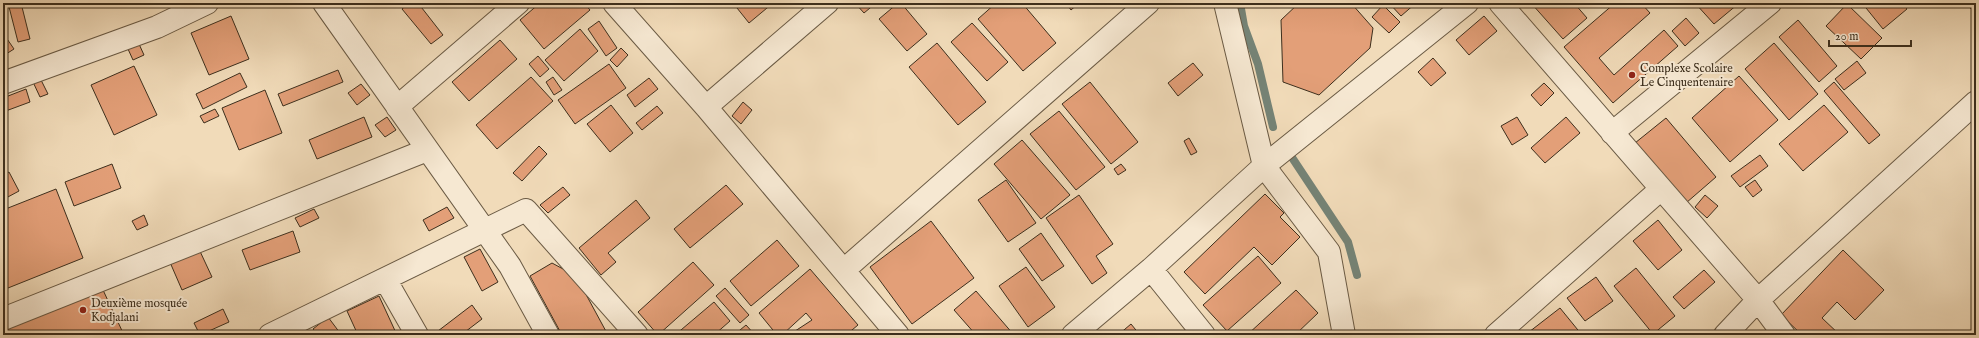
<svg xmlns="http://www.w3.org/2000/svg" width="1979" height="338" viewBox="0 0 1979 338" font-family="'IM FELL English',serif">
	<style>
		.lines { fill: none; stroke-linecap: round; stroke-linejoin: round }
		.stream { stroke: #758376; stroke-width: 8 }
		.building { fill: #e39f78; stroke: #3d2f1d }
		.street-casing { stroke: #6a5a44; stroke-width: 24 }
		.street { stroke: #f6e8d2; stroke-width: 22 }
		.poi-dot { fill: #8f2418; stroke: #f6e8d2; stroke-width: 1.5 }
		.labels { text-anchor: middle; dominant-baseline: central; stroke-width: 4; stroke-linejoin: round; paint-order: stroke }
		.poi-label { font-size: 12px; fill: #3d2f1d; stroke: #f6e8d2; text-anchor: start }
	</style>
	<rect width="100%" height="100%" fill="#f1dbb9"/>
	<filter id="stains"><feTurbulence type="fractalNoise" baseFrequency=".005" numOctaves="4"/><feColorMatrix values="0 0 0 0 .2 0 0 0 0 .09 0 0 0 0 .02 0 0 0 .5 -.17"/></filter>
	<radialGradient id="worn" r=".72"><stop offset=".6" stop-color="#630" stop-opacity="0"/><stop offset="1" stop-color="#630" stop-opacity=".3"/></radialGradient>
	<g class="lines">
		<path class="stream" d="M 1240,3 L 1244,26 L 1258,64 L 1273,127
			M 1291,156 L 1348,242 L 1357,275"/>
	</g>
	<path class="building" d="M 8,3 L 21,3 L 30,39 L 18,42 Z
		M 409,3 L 418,3 L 443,35 L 431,44 L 402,9 Z
		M 540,3 L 584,3 L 590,10 L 544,49 L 520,20 Z
		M 733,3 L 773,3 L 749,23 Z
		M 855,3 L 876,3 L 864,13 Z
		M 898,3 L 901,3 L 927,34 L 907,51 L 879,19 Z
		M 996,3 L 1022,3 L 1056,43 L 1023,71 L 978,19 Z
		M 1066,3 L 1079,3 L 1071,10 Z
		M 1299,3 L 1351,3 L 1373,28 L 1370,48 L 1319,95 L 1283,82 L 1281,20 Z
		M 1389,3 L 1416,3 L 1401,16 Z
		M 1531,3 L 1574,3 L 1587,18 L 1563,39 Z
		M 1615,3 L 1641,3 L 1650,13 L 1599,58 L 1614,75 L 1664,30 L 1678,46 L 1613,103 L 1564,47 Z
		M 1695,3 L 1737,3 L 1738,4 L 1714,24 Z
		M 1862,3 L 1902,3 L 1907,9 L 1883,29 Z
		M 1966,3 L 1976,3 L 1976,9 L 1973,11 Z
		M 1847,4 L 1882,38 L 1861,59 L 1826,26 Z
		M 1383,5 L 1400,22 L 1389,33 L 1372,17 Z
		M 231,16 L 249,59 L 209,75 L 191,33 Z
		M 1484,16 L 1497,31 L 1469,55 L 1456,40 Z
		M 1686,18 L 1699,33 L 1685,46 L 1672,31 Z
		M 1798,20 L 1837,66 L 1819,82 L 1779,37 Z
		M 599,21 L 617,48 L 606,56 L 588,29 Z
		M 972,23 L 1008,62 L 987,81 L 951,42 Z
		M 580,29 L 598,51 L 564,81 L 545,60 Z
		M 3,33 L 14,49 L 3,56 Z
		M 500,40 L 517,59 L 469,101 L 452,82 Z
		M 937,43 L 986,102 L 958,125 L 909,67 Z
		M 1774,43 L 1818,94 L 1789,120 L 1745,69 Z
		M 139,44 L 144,55 L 133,60 L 128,49 Z
		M 621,48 L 628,55 L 617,67 L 610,60 Z
		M 538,56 L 549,69 L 540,77 L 529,64 Z
		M 1433,58 L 1446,73 L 1431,86 L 1418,72 Z
		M 1857,61 L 1866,73 L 1844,90 L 1835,79 Z
		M 1193,63 L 1203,75 L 1178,96 L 1168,83 Z
		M 609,64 L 626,88 L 575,124 L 558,100 Z
		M 134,66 L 157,115 L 114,135 L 91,85 Z
		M 338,70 L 343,82 L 283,106 L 278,94 Z
		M 240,73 L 247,87 L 203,109 L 196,94 Z
		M 1739,76 L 1778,120 L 1730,162 L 1692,118 Z
		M 531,77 L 553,101 L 497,149 L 476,125 Z
		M 553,77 L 562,90 L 554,95 L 546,82 Z
		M 40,78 L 48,94 L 40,97 L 33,82 Z
		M 649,78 L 658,89 L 635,107 L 627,95 Z
		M 1090,82 L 1138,142 L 1111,164 L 1062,104 Z
		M 1834,82 L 1880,135 L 1869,144 L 1824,91 Z
		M 1544,83 L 1554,93 L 1541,106 L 1531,95 Z
		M 361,84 L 370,95 L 357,105 L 348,93 Z
		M 26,89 L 30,102 L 3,112 L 3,98 Z
		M 265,90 L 282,133 L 239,150 L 222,108 Z
		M 743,102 L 752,110 L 741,124 L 732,116 Z
		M 611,105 L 633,133 L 610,152 L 587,124 Z
		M 1824,105 L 1848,132 L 1803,171 L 1779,144 Z
		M 657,106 L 663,113 L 642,130 L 636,123 Z
		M 215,109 L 219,116 L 204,123 L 200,116 Z
		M 1059,111 L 1105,167 L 1076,190 L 1030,134 Z
		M 364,117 L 372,137 L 317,159 L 309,140 Z
		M 387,117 L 396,130 L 385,137 L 375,125 Z
		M 1517,117 L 1528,135 L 1512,145 L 1501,126 Z
		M 1566,117 L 1580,133 L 1545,163 L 1531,148 Z
		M 1666,118 L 1716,177 L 1686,203 L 1635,143 Z
		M 1189,138 L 1197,152 L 1191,155 L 1184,141 Z
		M 1022,140 L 1070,195 L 1041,219 L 994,164 Z
		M 539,146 L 547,154 L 522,181 L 513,173 Z
		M 1760,155 L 1768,166 L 1740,187 L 1731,176 Z
		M 112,164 L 121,188 L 74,206 L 65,182 Z
		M 1121,164 L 1126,170 L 1118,175 L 1114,169 Z
		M 9,172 L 19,191 L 6,198 L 3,192 L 3,175 Z
		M 1006,180 L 1036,223 L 1008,242 L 978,200 Z
		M 1755,180 L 1762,190 L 1753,197 L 1745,187 Z
		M 726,185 L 743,204 L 690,248 L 674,229 Z
		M 563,187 L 570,195 L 548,213 L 540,205 Z
		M 56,189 L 83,258 L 3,290 L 3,210 Z
		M 1265,194 L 1284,213 L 1280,217 L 1300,237 L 1272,265 L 1254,247 L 1205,294 L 1184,272 Z
		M 1079,195 L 1113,244 L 1096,256 L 1107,273 L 1092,284 L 1046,218 Z
		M 1705,195 L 1718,206 L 1707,218 L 1695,207 Z
		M 636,200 L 650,218 L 608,253 L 616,262 L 601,275 L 579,248 Z
		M 447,207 L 454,218 L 429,231 L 423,220 Z
		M 314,209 L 319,218 L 300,227 L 295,218 Z
		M 144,215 L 148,225 L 137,230 L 132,221 Z
		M 1658,220 L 1682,250 L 1658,270 L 1633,241 Z
		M 931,221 L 974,278 L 912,324 L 870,267 Z
		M 293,231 L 300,252 L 250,270 L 242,250 Z
		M 1041,233 L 1064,266 L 1042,281 L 1019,249 Z
		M 777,240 L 799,266 L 751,306 L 730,281 Z
		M 198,247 L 212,277 L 182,290 L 169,260 Z
		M 480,249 L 498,282 L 482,291 L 464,257 Z
		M 1843,250 L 1884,290 L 1855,320 L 1837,302 L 1822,318 L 1840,335 L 1802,335 L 1781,315 Z
		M 1258,256 L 1281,283 L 1227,331 L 1203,305 Z
		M 693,262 L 714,285 L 658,335 L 638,312 Z
		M 552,263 L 576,276 L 608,335 L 562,335 L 530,276 Z
		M 1026,267 L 1055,307 L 1028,327 L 999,286 Z
		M 1636,268 L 1675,316 L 1653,334 L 1614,286 Z
		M 810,269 L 858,325 L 846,335 L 789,335 L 812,320 L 806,313 L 782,335 L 777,335 L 759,313 Z
		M 1704,270 L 1715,282 L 1684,309 L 1673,297 Z
		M 1596,277 L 1613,301 L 1585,321 L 1567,298 Z
		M 725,288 L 749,315 L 740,323 L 716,296 Z
		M 103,290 L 124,335 L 7,335 L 5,330 Z
		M 1296,290 L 1318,313 L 1295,335 L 1247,335 Z
		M 976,291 L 1014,335 L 976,335 L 954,310 Z
		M 379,296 L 397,335 L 358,335 L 347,311 Z
		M 714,302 L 730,321 L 714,335 L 675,335 Z
		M 472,305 L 482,319 L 461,335 L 441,335 L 438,331 Z
		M 1560,308 L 1582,335 L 1531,335 L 1529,332 Z
		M 223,309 L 229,322 L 200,335 L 194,323 Z
		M 328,317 L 340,333 L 318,335 L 313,329 Z
		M 1131,324 L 1140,335 L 1118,335 Z
		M 746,325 L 755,335 L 734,335 Z"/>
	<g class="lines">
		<g class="street-casing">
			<path id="street" d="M 324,3 L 510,266 L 548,335
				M 614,3 L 706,107 L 898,335
				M 1225,3 L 1264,166 L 1329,252 L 1344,335
				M 1500,3 L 1758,300 L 1784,335
				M 3,83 L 157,27 L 207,3
				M 397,107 L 518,3
				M 706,107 L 827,3
				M 1612,133 L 1770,3
				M 1151,269 L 1204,335
				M 844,270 L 1148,3
				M 385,279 L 417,335
				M 3,319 L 427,150
				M 270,335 L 526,210 L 637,335
				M 1073,335 L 1151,269 L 1264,166 L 1467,3
				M 1496,335 L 1661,189
				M 1725,335 L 1758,300 L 1976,102"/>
		</g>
		<use href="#street" class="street"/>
	</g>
	<g class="poi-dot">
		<circle cx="1632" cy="75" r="4"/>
		<circle cx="83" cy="310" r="4"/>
	</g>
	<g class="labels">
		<g class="poi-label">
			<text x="1640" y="68">Complexe Scolaire<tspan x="1640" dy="14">Le Cinquentenaire</tspan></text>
			<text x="91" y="303">Deuxième mosquée<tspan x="91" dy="14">Kodjalani</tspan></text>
		</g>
	</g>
	<rect width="1979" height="338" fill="none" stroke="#f1dbb9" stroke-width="16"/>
	<rect x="4" y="4" width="1971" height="330" fill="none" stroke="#3d2f1d" stroke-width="2"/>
	<rect x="8" y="8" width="1963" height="322" fill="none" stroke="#3d2f1d"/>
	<path d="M1829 40v6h82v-6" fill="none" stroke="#3d2f1d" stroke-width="2"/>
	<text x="1835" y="40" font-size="12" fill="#3d2f1d" stroke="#f6e8d2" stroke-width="3" paint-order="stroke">20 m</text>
	<rect width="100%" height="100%" filter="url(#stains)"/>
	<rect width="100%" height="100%" fill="url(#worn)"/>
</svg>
